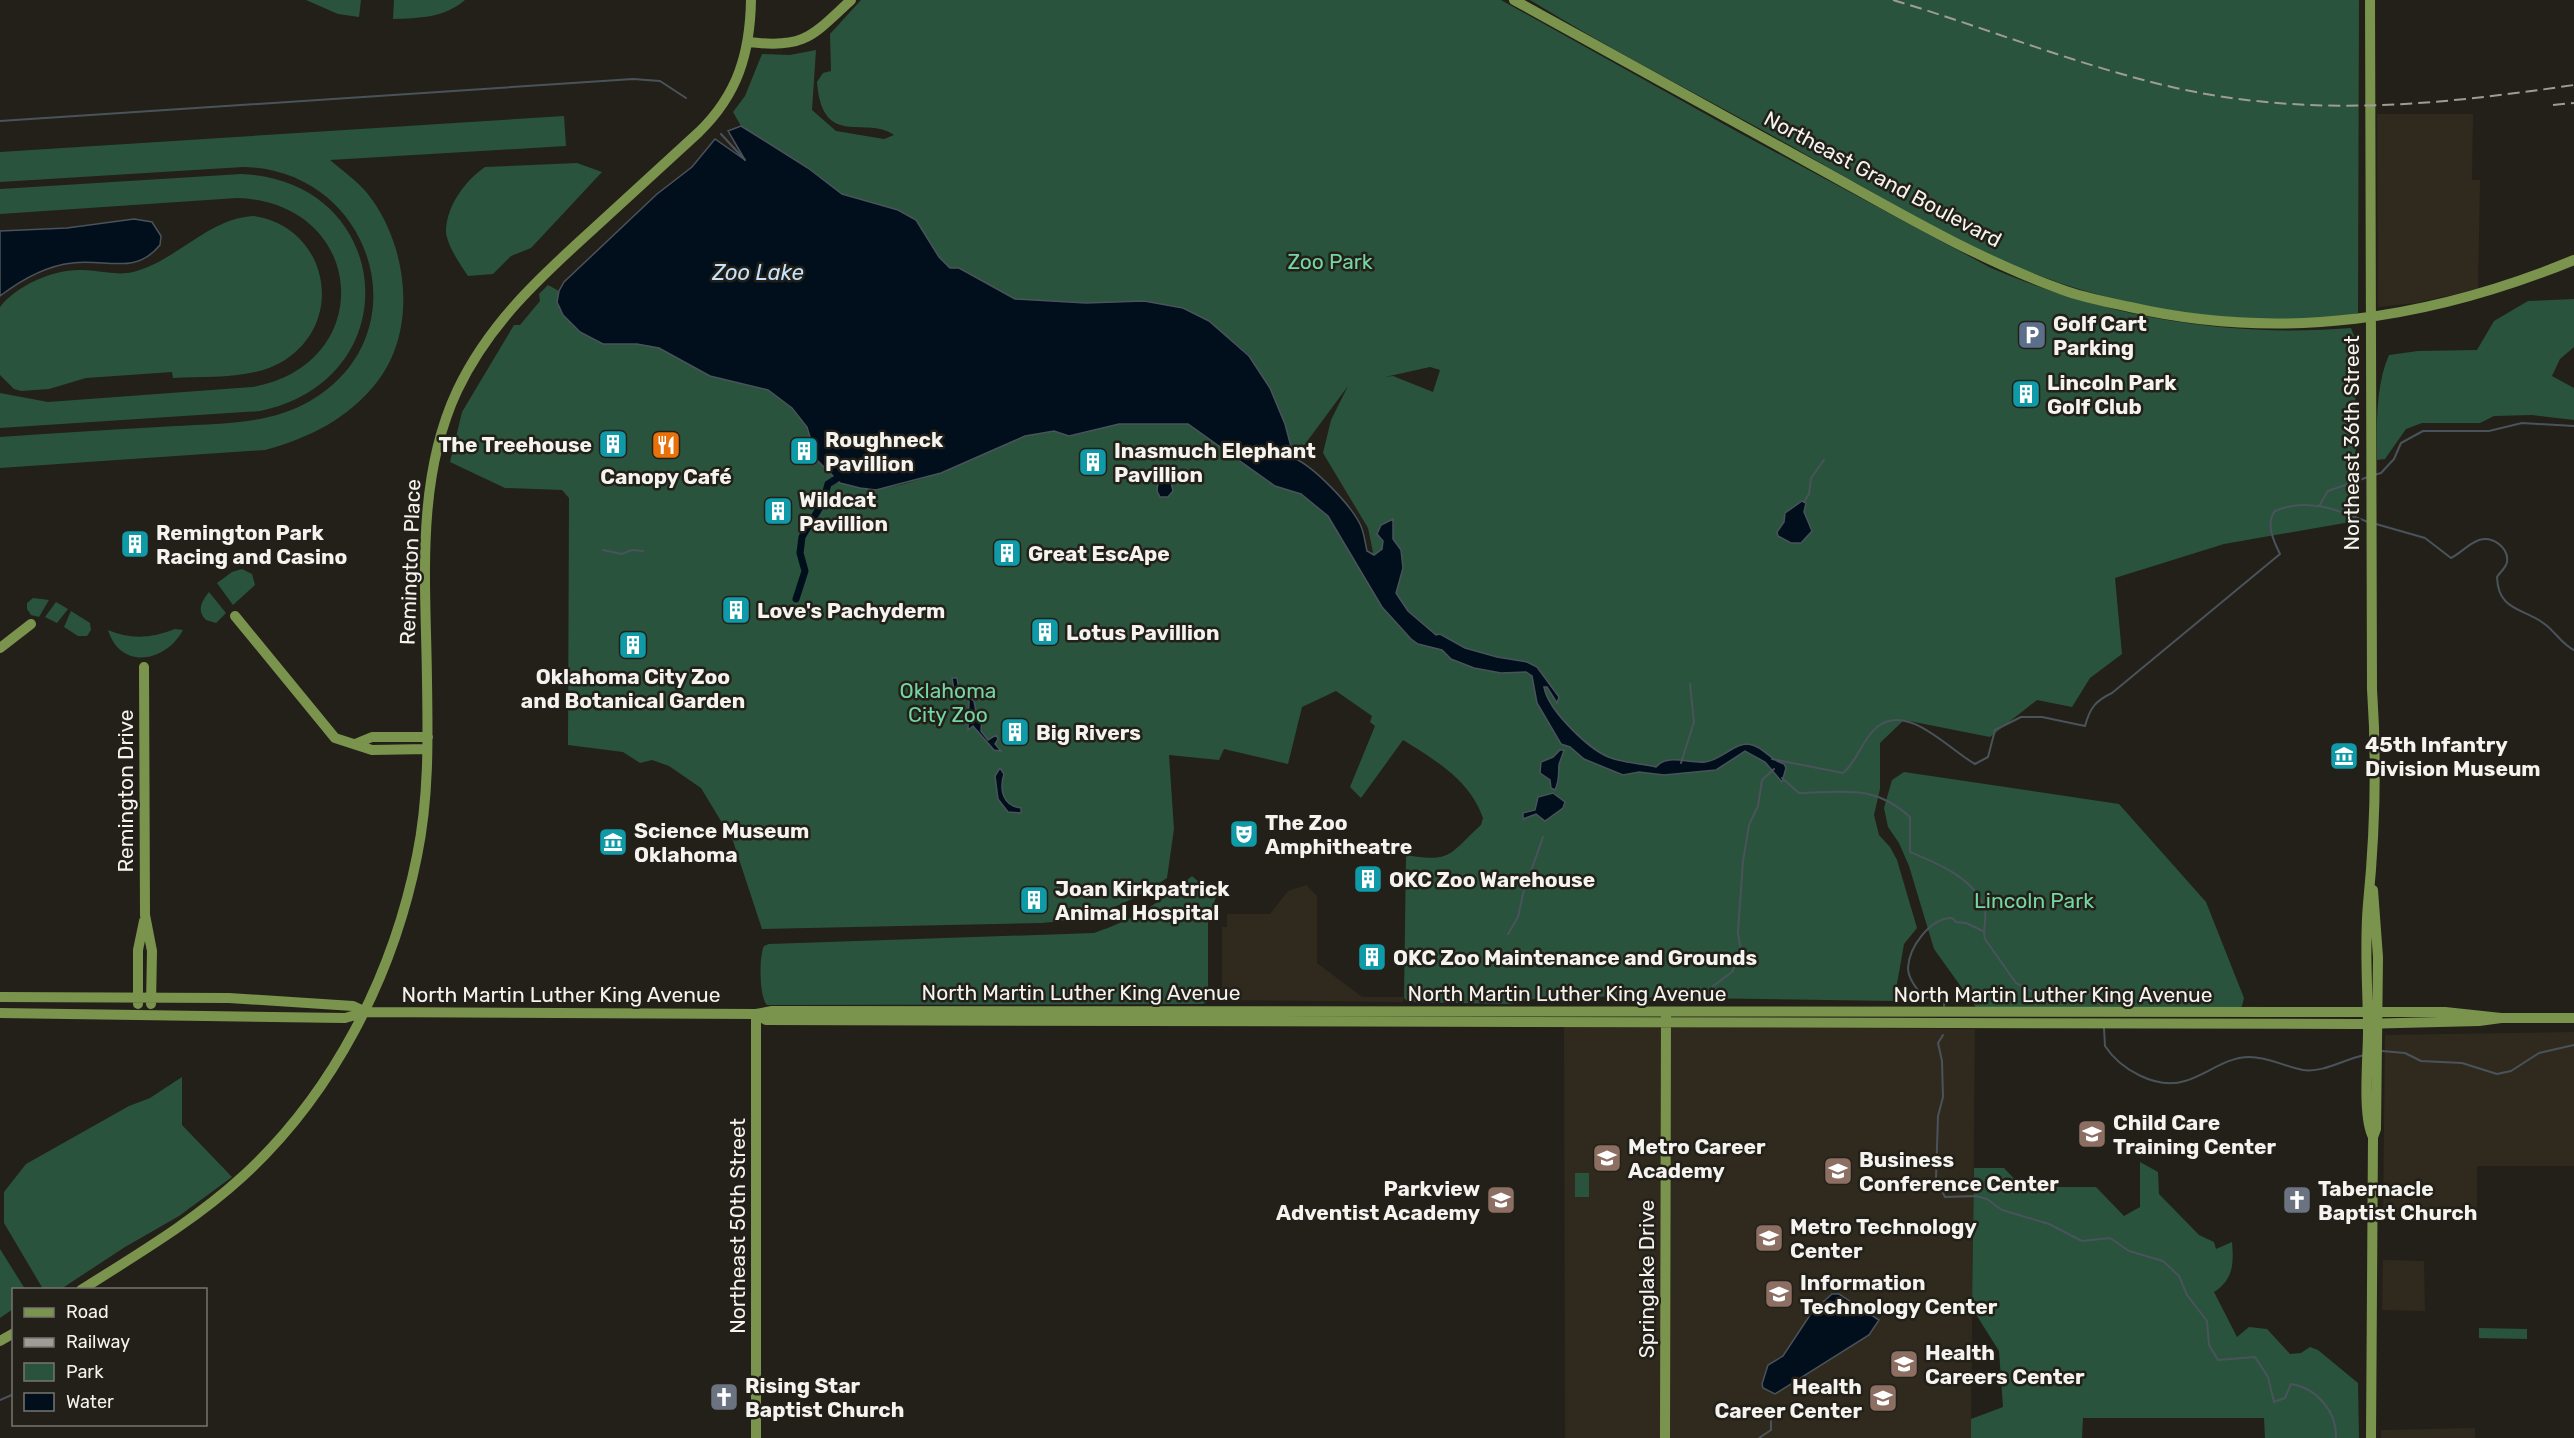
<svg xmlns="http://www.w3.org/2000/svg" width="2574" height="1438" viewBox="0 0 2574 1438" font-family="Rubik,sans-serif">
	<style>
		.built { fill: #302a1e }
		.green { fill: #29533d; fill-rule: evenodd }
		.water { fill: #010e1b; stroke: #4a535b; stroke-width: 1.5 }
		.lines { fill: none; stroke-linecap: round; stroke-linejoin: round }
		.stream { stroke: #4a535b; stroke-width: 2 }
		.canal { stroke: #010e1b; stroke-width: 7 }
		.secondary { stroke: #7a944d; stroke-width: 10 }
		.rail { stroke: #9f9c97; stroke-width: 2; stroke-dasharray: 12 6; stroke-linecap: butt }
		.labels { text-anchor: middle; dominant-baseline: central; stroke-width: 5; stroke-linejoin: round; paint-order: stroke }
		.street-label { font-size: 21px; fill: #f5f3ef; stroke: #232019 }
		.park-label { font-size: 21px; fill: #73d6a3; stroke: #232019 }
		.poi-label { font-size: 21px; font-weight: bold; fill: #f5f3ef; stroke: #232019; text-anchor: start }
		.water-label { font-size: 22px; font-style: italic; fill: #c5e3fd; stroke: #232019 }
	</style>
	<rect width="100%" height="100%" fill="#232019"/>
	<path class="built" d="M 2377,114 L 2473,114 L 2472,180 L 2480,180 L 2478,289 L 2416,303 L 2378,307 Z
		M 1306,885 L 1317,896 L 1317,963 L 1362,997 L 1404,997 L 1403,1002 L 1222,1000 L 1222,927 L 1227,927 L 1227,914 L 1270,914 L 1288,891 Z
		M 1564,1026 L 1975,1029 L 1971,1438 L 1565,1438 Z
		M 2574,1032 L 2574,1166 L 2477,1166 L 2477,1219 L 2383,1218 L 2385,1035 Z
		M 2383,1260 L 2424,1261 L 2425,1311 L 2382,1310 Z
		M 2475,1428 L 2475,1438 L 2381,1438 L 2381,1430 Z"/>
	<path class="green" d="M 306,0 L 361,0 L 359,17 L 338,14 Z
		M 394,0 L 465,0 C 444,18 419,18 393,19 Z
		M 861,0 L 1501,0 L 1736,131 L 1991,268 C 2105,317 2228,338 2351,328 L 2355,338 L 2356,521 L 2224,544 L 2115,578 L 2122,654 L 2090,678 L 2072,707 L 2037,700 L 1990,737 L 1904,720 L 1880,743 L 1880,789 L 1874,815 L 1879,835 L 1890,847 L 1897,860 L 1917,928 L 1904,944 L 1894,1001 L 1549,996 L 1510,1004 L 1408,1002 L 1404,998 L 1406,855 C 1452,863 1449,854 1481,825 L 1483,818 C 1470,780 1435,760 1403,740 L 1361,798 L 1350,787 L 1375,726 L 1370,722 L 1372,716 L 1336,691 L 1302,707 L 1288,764 L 1224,749 L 1219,760 L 1169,755 L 1174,829 L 1167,878 C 1123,907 1095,918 1042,923 L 762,929 L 733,841 L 701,788 L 669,766 L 652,760 L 640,763 L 623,752 L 568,745 L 569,498 L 562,490 L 505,488 L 450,462 L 462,412 L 514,325 L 520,325 L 540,301 L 539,294 L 548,285 L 559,291 L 557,302 L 563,315 L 580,332 L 603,344 L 637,344 L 659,348 L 710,376 L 768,390 L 792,408 L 807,427 L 817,460 L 840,483 L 876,490 L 904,484 L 941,473 L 1025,436 L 1054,431 L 1069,436 L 1119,424 L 1188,424 L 1275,486 L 1301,494 L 1328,516 L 1359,567 L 1373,552 L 1368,528 L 1323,453 L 1331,420 L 1348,386 L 1294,459 L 1285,424 L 1249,355 L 1209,321 L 1183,308 L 1144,301 L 1086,303 L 1016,300 L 959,268 L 950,268 L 939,257 L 915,220 L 898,210 L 842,194 L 808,168 L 741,126 L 733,112 L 745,96 L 762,54 L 790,55 L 816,50 L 812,110 L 836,131 L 884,139 L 894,135 C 867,115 822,150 817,82 L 823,73 L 831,71 L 830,34 ZM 1430,367 L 1440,370 L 1433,392 L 1393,376 L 1385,377 Z
		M 1530,0 L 2359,0 L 2358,313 C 2328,322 2289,319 2258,319 C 2169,316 2076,295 1995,257 C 1916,220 1840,173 1764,131 C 1686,88 1606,47 1530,0 Z
		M 564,116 L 566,146 L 330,160 C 345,173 362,184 373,201 C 408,251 417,331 377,382 C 348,419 309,438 265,450 L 0,468 L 0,437 C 53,433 106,430 159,427 C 210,423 266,427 310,401 C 425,334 372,169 243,167 L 0,182 L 0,152 Z
		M 577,163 L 602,172 L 531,248 L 511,256 L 493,274 L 468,276 C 460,264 445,243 446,229 C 448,204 465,181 485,167 Z
		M 241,174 C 394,180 412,379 260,411 L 0,428 L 0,393 L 48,402 L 252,387 C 379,365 367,202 237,198 L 0,214 L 0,189 Z
		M 254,216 C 327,227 347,320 285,360 C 254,380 208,376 173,378 L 172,372 L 86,378 L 49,389 L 21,391 L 14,389 L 0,375 L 0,307 C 17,285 54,269 82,270 C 99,270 116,276 133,272 C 177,261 208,218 254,216 Z
		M 2574,299 L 2574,347 L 2560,359 L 2552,376 L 2574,388 L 2574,420 L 2532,415 L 2494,416 L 2480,423 L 2422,423 L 2406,429 L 2385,459 L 2377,460 C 2377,426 2375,387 2389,355 L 2418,351 L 2477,350 L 2494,321 L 2528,301 Z
		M 242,569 L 252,574 L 255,585 L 233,605 L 217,583 L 232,572 Z
		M 209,592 L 226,613 L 216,623 L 206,620 C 196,610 202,601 209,592 Z
		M 33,598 L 49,600 L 39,617 L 31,615 L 27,609 L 27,603 Z
		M 56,602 L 68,609 L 57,623 L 45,617 Z
		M 71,611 L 90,623 L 91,630 L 87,636 L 78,636 L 64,627 Z
		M 175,629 L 183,630 C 166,662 121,671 108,630 C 131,640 152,638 175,629 Z
		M 1904,772 L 2119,804 L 2206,902 L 2244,998 L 2242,1006 L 2238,1009 L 1977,1009 L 1934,949 L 1909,866 L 1899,843 L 1888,827 L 1884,808 L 1892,780 Z
		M 1192,876 L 1216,897 L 1208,920 L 1208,1001 L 1203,1004 L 767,1005 C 759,997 759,955 764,946 L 769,944 L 1094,933 C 1135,919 1159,903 1192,876 Z
		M 182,1077 L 182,1125 L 232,1177 L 179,1216 L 125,1247 L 61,1289 L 43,1289 L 4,1223 L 4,1192 L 26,1164 L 129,1106 L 150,1098 Z
		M 2140,1162 L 2158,1172 L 2159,1194 L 2199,1235 L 2214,1242 L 2216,1249 L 2232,1242 C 2234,1264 2233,1280 2214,1292 L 2237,1337 L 2249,1327 L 2267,1329 L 2290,1354 L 2301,1353 L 2310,1347 L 2318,1350 L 2358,1383 L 2359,1438 L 2265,1438 L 2264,1418 L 2083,1418 L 2082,1438 L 1971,1438 L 1971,1419 L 2003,1407 L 1999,1351 L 1972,1308 L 1974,1168 L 2004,1168 L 2022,1187 L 2096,1187 L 2124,1216 L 2140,1207 Z
		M 1575,1173 L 1589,1173 L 1589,1197 L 1575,1197 Z
		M 0,1249 L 25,1289 L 14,1290 L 13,1309 L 0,1318 Z
		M 2479,1328 L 2527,1329 L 2527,1339 L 2479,1338 Z"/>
	<path class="water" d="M 741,126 L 808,168 L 842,194 L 898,210 L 916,220 L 939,257 L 950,268 L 959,268 L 1015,299 L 1086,303 L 1144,301 L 1183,308 L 1209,321 L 1249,356 L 1270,388 L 1285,424 L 1294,458 C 1314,467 1350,504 1360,524 C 1364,532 1365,542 1367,551 L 1374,555 L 1382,549 L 1383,541 L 1377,534 L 1381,525 L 1393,519 L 1393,539 L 1401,550 L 1403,568 L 1396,593 L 1408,611 L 1436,635 L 1440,634 L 1465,648 L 1497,657 L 1527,662 L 1537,667 L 1559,697 L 1557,703 L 1547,687 L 1544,687 C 1548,710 1591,753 1614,759 C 1628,763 1642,764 1656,767 C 1667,753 1690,764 1705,762 C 1721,760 1733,744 1747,744 C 1762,745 1770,760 1784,764 L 1786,768 L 1782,782 L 1765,762 L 1745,751 L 1716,770 L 1664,775 L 1639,772 L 1623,775 L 1584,759 L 1570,747 L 1561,744 L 1537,703 L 1532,676 L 1526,672 L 1501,673 L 1474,668 L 1451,659 L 1442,650 L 1418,644 L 1411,639 L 1382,607 L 1328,516 L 1301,494 L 1275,486 L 1188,424 L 1119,424 L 1069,436 L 1054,431 L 1025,436 L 941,473 L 876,490 L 860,488 L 840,483 L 817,460 L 807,427 L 792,408 L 768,390 L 710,376 L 659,348 L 637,344 L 603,344 L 580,332 L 563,315 L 557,302 L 559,291 L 564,282 L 657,194 L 692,167 L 715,139 L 745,160 L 728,131 Z
		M 134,219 L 152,222 L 161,236 L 160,245 C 135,276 105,258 72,263 C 45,266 21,280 0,296 L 0,231 L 67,228 Z
		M 1171,465 L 1174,468 L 1170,477 L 1173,491 L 1168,497 L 1160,497 L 1157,491 L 1159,473 Z
		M 1802,501 L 1806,503 L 1804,512 L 1812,531 L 1801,543 L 1791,543 L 1778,536 L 1777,532 L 1784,522 L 1785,513 Z
		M 952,678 L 957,678 L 959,690 L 974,701 L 976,712 L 982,716 L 981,731 L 988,740 L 996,735 L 998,739 L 995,744 L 1001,751 L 994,750 L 973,726 L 968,730 L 969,701 L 954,690 Z
		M 1560,750 L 1564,750 C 1563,755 1560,760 1559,765 C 1558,775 1560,779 1555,790 L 1551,788 L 1550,780 L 1540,773 L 1541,762 L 1553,757 Z
		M 1000,768 L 1004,774 C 999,790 1003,806 1021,808 L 1021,813 L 1008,812 L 998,799 L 995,776 Z
		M 1553,793 L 1565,802 L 1563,808 L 1545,821 L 1536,814 L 1523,819 L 1523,813 L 1535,810 L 1538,797 Z
		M 1832,1294 L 1839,1294 L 1879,1320 L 1869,1335 L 1775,1394 L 1763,1388 L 1762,1384 L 1768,1365 L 1783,1356 L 1812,1312 Z"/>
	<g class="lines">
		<path class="stream" d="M 0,121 L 633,79 L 660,81 L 686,98
			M 721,134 L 745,160
			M 2374,475 L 2381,473 L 2394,459 L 2401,443 L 2423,431 L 2489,431 L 2522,423 L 2574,426
			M 1804,502 L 1809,494 L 1811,478 L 1824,460
			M 2319,506 L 2328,491 L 2368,477
			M 2376,524 L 2425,538 L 2451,558 C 2461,553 2468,544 2479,540 C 2492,536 2509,547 2507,562 C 2506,568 2500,572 2497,577 C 2498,612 2525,608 2546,625 C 2556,633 2563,645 2574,650
			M 603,550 L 622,554 L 632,550 L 643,551
			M 1772,759 L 1843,773 C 1858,761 1862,739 1877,727 C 1908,702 1949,750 1975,764 L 1988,757 L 1995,730 L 2021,717 L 2042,717 L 2085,726 C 2090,708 2095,701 2112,693 L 2280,554 C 2274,542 2265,523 2275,511 C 2307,497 2338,510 2368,522
			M 1681,763 L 1694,722 L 1690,684
			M 1782,778 L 1799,793 C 1843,792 1874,784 1910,817 L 1910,852 C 1937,863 1974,878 1984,907 C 1988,918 1982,928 1985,939 L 2016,983 L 2037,994 L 2093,994 L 2102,1007
			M 1508,934 L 1518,917 L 1523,894 L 1543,837
			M 1712,996 L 1713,986 L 1732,972 L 1741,953 L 1738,932 L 1743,861 L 1749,825 L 1758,806 L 1762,780 L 1774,769
			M 1944,1006 L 1945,998 L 1924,998 C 1918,990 1908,979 1908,968 C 1909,947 1930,918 1952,918 L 1956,922 L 1966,923 L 1983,931
			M 2104,1028 L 2105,1046 C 2120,1069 2156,1090 2185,1081 C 2206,1075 2226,1057 2249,1057 C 2269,1057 2286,1067 2303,1070 C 2324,1073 2344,1059 2365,1055
			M 1943,1035 L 1938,1043 L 1942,1061 L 1943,1097 L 1938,1116 L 1936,1178 L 1945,1197 L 1976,1196 L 1987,1199 L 2002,1210 L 2049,1224 L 2082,1241 L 2110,1238 L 2129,1251 L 2163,1261 L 2179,1276 L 2187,1295 L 2207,1321 L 2209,1345 L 2218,1360 L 2255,1357 L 2268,1377 L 2274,1402 L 2285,1398 L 2291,1384 C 2317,1388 2337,1412 2336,1438
			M 2382,1051 L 2405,1053 L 2421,1061 L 2462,1063 L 2497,1074 L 2511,1071 L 2539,1053 L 2574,1045
			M 0,1400 L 14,1394
			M 1759,1438 L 1771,1430 L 1771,1416"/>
		<path class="canal" d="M 796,599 L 805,571 L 800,553 L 802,537 L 823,502 L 828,484 L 836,479"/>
		<path class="secondary" d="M 1514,0 C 1613,55 1712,109 1811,164 C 1893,209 1974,258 2063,290 C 2084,298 2108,302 2130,307 C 2283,342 2430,319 2574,260
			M 2370,0 L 2372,689 C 2377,761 2375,833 2368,904 C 2364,946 2368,990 2368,1032 C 2368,1058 2362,1116 2373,1137
			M 749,42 C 805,49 812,36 851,0
			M 235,616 L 335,738 L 372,750 L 427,749
			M 0,648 L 31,624
			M 144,667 L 145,915 L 152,951 L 151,1004
			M 355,744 L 372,737 L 428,737
			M 0,997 L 229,998 L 353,1006 L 366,1012
			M 138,1004 L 138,950 L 144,921
			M 0,1013 L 345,1018 L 366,1012 L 756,1014 L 772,1011 L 2445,1012 L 2501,1018
			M 756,1014 L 766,1020 L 2360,1024 L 2479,1021 L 2501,1018 L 2574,1018
			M 81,1290 C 136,1255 194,1221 242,1177 C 333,1094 393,976 417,856 C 429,798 428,739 427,681 C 426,585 415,481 457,391 C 488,325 538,279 591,231 C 627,198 663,165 699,132 C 738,94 750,53 751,0
			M 0,1341 L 14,1333
			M 756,1438 L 756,1014
			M 1665,1438 L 1666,1015
			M 2371,1438 L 2373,1137 L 2376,1129 L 2378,957 L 2373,890"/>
		<path class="rail" d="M 1893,0 C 1987,28 2079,66 2176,88 C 2313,118 2437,105 2574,85
			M 2553,105 L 2574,103"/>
	</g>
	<defs>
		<g id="parking-square" transform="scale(1.5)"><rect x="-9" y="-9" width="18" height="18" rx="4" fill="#5c6f8a" stroke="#232019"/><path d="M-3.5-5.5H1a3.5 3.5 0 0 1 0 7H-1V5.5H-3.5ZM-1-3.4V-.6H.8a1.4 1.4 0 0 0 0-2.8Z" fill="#fff"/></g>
		<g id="building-square" transform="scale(1.5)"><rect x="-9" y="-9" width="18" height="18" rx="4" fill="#0f9aa8" stroke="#232019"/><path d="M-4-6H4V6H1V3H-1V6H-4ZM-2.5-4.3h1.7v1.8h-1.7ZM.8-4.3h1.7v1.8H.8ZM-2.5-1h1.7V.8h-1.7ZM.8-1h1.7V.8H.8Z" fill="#fff"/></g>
		<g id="restaurant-square" transform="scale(1.5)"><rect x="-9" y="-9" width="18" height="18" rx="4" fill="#e8710a" stroke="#232019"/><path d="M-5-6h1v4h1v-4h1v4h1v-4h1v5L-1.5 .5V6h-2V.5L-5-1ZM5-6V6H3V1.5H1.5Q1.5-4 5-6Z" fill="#fff"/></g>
		<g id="museum-square" transform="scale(1.5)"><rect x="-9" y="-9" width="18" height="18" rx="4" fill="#0f9aa8" stroke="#232019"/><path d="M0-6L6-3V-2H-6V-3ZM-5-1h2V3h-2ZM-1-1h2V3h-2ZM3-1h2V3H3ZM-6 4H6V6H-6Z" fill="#fff"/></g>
		<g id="theatre-square" transform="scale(1.5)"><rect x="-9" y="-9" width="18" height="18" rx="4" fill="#0f9aa8" stroke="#232019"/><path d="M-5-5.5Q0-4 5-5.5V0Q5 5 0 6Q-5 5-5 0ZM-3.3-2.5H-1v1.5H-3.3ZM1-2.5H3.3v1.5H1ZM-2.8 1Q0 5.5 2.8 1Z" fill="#fff"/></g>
		<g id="school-square" transform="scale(1.5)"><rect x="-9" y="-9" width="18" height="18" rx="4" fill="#8d6e63" stroke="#232019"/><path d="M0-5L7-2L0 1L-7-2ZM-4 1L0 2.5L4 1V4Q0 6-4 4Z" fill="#fff"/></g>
		<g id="church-square" transform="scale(1.5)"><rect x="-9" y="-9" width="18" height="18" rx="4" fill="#6b7280" stroke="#232019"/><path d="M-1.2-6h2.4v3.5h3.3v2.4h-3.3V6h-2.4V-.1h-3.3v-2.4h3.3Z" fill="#fff"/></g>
	</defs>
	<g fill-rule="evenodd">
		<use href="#parking-square" x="2032" y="335"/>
		<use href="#building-square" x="2026" y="394"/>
		<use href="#building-square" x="613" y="444"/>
		<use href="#restaurant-square" x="666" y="445"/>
		<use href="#building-square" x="804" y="451"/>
		<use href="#building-square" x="1093" y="462"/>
		<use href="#building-square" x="778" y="511"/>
		<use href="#building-square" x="135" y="544"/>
		<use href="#building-square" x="1007" y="553"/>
		<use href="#building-square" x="736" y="610"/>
		<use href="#building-square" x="1045" y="632"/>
		<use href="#building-square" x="633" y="645"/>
		<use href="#building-square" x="1015" y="732"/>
		<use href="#museum-square" x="2344" y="756"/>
		<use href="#theatre-square" x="1244" y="834"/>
		<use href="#museum-square" x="613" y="842"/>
		<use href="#building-square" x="1368" y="879"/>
		<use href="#building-square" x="1034" y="900"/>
		<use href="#building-square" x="1372" y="957"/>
		<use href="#school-square" x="2092" y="1134"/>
		<use href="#school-square" x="1607" y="1158"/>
		<use href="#school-square" x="1838" y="1171"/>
		<use href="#school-square" x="1501" y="1200"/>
		<use href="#church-square" x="2297" y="1200"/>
		<use href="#school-square" x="1769" y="1238"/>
		<use href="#school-square" x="1779" y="1294"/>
		<use href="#school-square" x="1904" y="1364"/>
		<use href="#church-square" x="724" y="1397"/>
		<use href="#school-square" x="1883" y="1398"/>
	</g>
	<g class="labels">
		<g class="street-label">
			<text transform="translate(1883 179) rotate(28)">Northeast Grand Boulevard</text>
			<text transform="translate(2351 443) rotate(-90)">Northeast 36th Street</text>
			<text transform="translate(410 562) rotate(-88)">Remington Place</text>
			<text transform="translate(125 791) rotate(-90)">Remington Drive</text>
			<text x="1081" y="992">North Martin Luther King Avenue</text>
			<text x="1567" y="993">North Martin Luther King Avenue</text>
			<text x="561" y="994">North Martin Luther King Avenue</text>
			<text x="2053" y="994">North Martin Luther King Avenue</text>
			<text transform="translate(737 1226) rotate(-90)">Northeast 50th Street</text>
			<text transform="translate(1646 1279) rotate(-90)">Springlake Drive</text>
		</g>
		<g class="park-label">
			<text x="1330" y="261">Zoo Park</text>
			<text x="948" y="690">Oklahoma<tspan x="948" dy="24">City Zoo</tspan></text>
			<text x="2034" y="900">Lincoln Park</text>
		</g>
		<g class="poi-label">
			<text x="2053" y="323">Golf Cart<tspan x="2053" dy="24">Parking</tspan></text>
			<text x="2047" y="382">Lincoln Park<tspan x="2047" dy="24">Golf Club</tspan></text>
			<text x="825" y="439">Roughneck<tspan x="825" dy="24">Pavillion</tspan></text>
			<text x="592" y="444" text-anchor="end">The Treehouse</text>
			<text x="1114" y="450">Inasmuch Elephant<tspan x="1114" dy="24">Pavillion</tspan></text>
			<text x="666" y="476" text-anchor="middle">Canopy Café</text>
			<text x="799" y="499">Wildcat<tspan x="799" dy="24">Pavillion</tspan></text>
			<text x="156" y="532">Remington Park<tspan x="156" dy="24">Racing and Casino</tspan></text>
			<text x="1028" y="553">Great EscApe</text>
			<text x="757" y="610">Love's Pachyderm</text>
			<text x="1066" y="632">Lotus Pavillion</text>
			<text x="633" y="676" text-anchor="middle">Oklahoma City Zoo<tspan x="633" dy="24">and Botanical Garden</tspan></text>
			<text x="1036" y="732">Big Rivers</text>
			<text x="2365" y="744">45th Infantry<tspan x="2365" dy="24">Division Museum</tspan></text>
			<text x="1265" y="822">The Zoo<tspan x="1265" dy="24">Amphitheatre</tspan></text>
			<text x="634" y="830">Science Museum<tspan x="634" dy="24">Oklahoma</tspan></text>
			<text x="1389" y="879">OKC Zoo Warehouse</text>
			<text x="1055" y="888">Joan Kirkpatrick<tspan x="1055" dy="24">Animal Hospital</tspan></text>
			<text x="1393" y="957">OKC Zoo Maintenance and Grounds</text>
			<text x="2113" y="1122">Child Care<tspan x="2113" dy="24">Training Center</tspan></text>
			<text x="1628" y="1146">Metro Career<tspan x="1628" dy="24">Academy</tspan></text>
			<text x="1859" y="1159">Business<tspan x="1859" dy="24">Conference Center</tspan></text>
			<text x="1480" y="1188" text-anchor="end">Parkview<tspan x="1480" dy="24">Adventist Academy</tspan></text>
			<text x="2318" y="1188">Tabernacle<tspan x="2318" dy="24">Baptist Church</tspan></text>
			<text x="1790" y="1226">Metro Technology<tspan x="1790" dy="24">Center</tspan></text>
			<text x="1800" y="1282">Information<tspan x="1800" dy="24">Technology Center</tspan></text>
			<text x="1925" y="1352">Health<tspan x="1925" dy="24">Careers Center</tspan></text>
			<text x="745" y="1385">Rising Star<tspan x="745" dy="24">Baptist Church</tspan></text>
			<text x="1862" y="1386" text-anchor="end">Health<tspan x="1862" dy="24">Career Center</tspan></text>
		</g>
		<g class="water-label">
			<text x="758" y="272">Zoo Lake</text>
		</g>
	</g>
	<rect x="12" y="1288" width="195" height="138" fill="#232019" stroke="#77746f" stroke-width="1.5"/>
	<rect x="24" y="1308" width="30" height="9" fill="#7a944d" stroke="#77746f" stroke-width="1.5"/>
	<text x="66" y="1318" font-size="18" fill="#f5f3ef">Road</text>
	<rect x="24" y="1338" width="30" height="9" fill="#9f9c97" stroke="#77746f" stroke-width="1.5"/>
	<text x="66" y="1348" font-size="18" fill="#f5f3ef">Railway</text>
	<rect x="24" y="1363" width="30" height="18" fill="#29533d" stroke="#77746f" stroke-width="1.5"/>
	<text x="66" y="1378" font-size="18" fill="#f5f3ef">Park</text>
	<rect x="24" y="1393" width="30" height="18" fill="#010e1b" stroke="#77746f" stroke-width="1.5"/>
	<text x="66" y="1408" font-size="18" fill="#f5f3ef">Water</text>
</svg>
